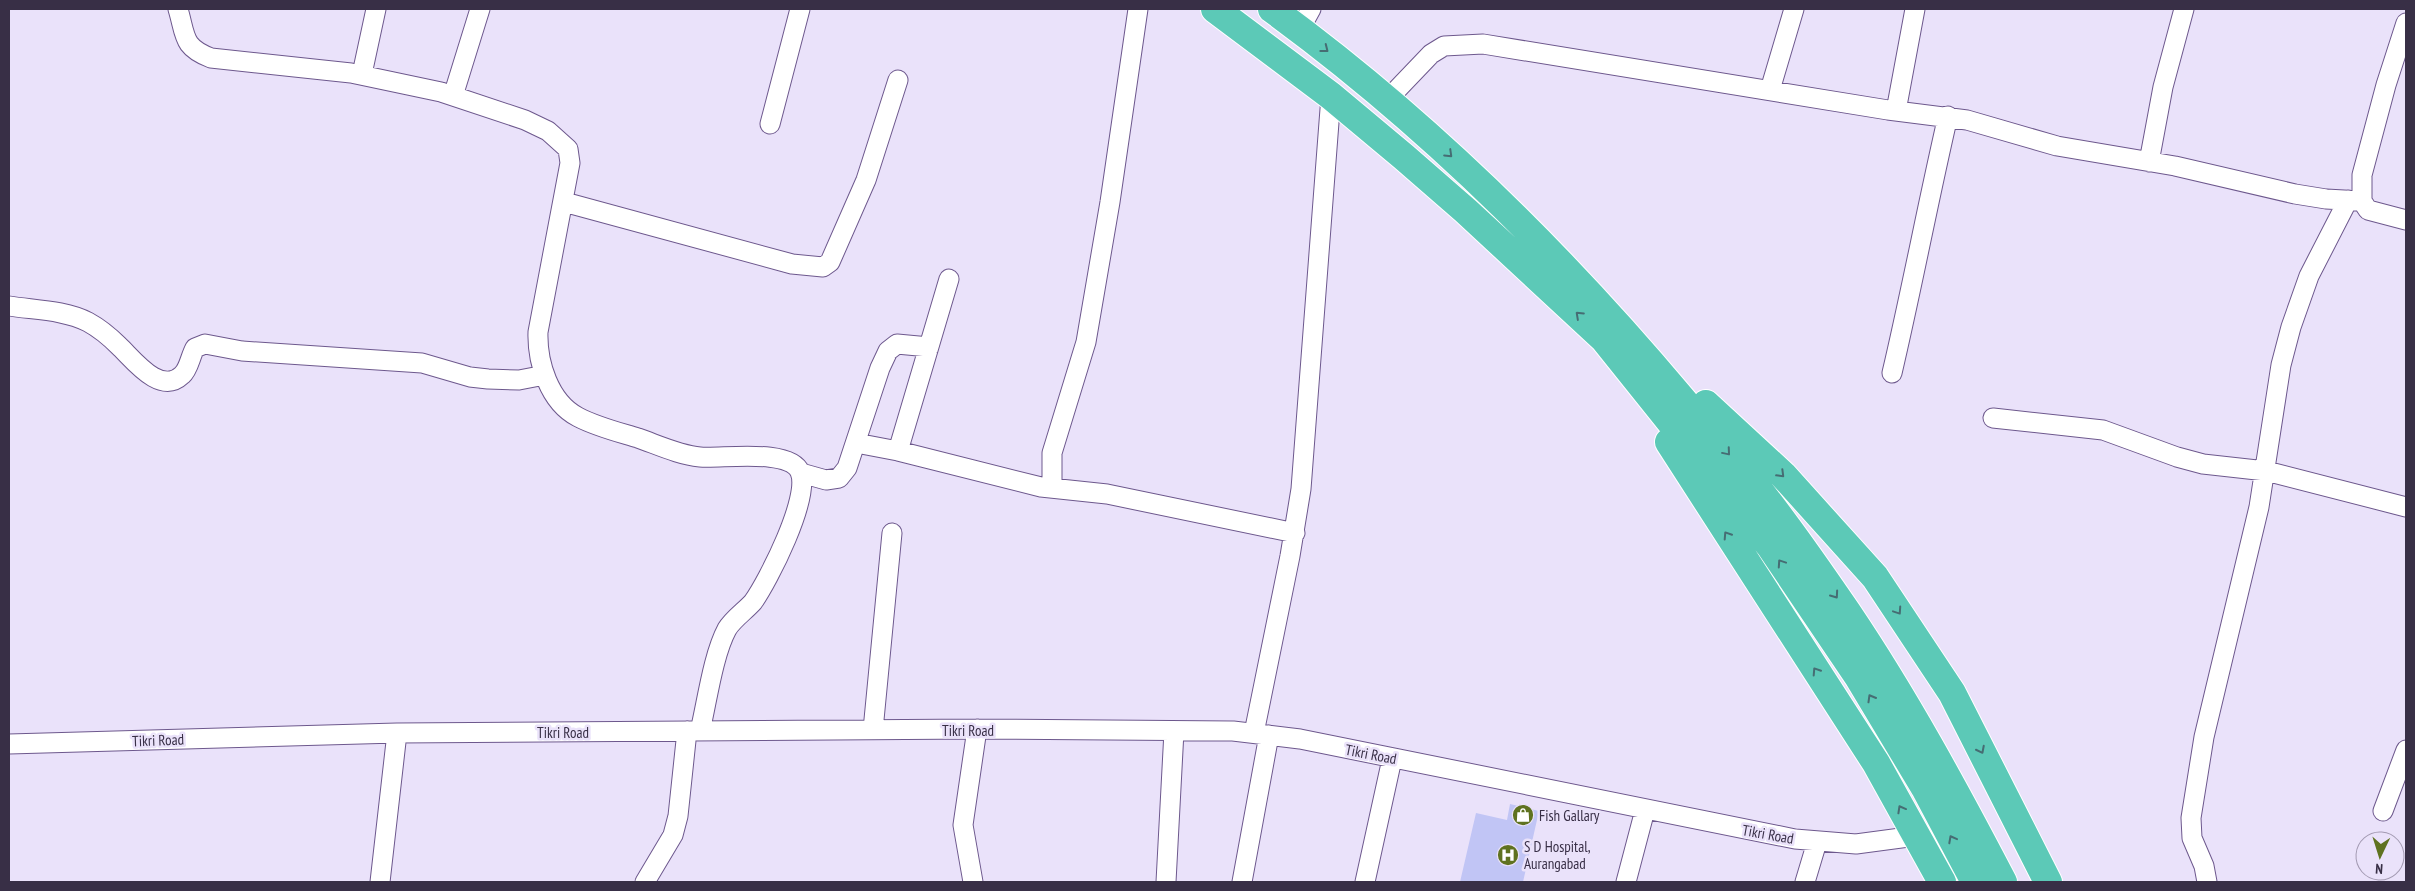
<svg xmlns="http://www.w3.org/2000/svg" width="2415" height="891" viewBox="0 0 2415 891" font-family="'PT Sans Narrow',sans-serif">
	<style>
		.building { fill: #c1c5f5 }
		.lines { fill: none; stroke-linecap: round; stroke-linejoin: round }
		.minor-casing { stroke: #6d588d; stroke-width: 21 }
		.highway-casing { stroke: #fff; stroke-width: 30 }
		.minor { stroke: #fff; stroke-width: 19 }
		.highway { stroke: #5cc9b7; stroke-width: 28 }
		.oneway { stroke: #466d73 }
		.labels { text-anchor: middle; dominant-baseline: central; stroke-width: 5; stroke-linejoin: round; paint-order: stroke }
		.street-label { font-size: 15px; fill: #382f46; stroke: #eae2fa }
		.poi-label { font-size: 15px; fill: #382f46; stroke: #eae2fa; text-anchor: start }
	</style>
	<rect width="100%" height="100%" fill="#eae2fa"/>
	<path class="building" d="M 1510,804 L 1539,811 L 1523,882 L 1460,882 L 1476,813 L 1507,820 Z"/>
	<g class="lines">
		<g class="minor-casing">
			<path id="minor" d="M 178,9 C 186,36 182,47 211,58 L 351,73 L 441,92 L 525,120 L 548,131 L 568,149 L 570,163 L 538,332 C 537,362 549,402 578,417 C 597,427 618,432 638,438 C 658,445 679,455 700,457 C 722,459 790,448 800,472 C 811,497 768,581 753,602 C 745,611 733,619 727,629 C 713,655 707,702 700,731
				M 2406,23 L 2386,85 L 2362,175 L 2362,201 L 2368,210 L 2406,220
				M 1300,29 L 1311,9
				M 362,74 L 376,9
				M 1770,90 L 1794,9
				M 453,96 L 480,9
				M 1387,100 L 1431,54 L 1444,46 L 1483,44 L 1888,110 L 1967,120 L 2057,146 L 2175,166 L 2295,194 L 2326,199 L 2362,201
				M 1896,111 L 1915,9
				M 770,124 L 800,9
				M 2149,162 L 2163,87 L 2184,9
				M 564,202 L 792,264 L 823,267 L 830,262 L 866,180 L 898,80
				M 9,306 C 34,310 65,310 88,322 C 99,328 110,337 119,346 C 133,359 160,396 182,375 C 189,369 190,357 195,348 L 205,344 L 242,351 L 422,363 L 470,377 L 488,379 L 519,380 L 545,375
				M 1892,373 C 1912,288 1928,202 1948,116
				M 1993,418 L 2103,430 L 2177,457 L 2203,464 L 2266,471 L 2406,507
				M 856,443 L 898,451 L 1041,487 L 1107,494 L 1295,533
				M 898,451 L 949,279
				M 801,473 L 826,480 L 839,478 L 847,468 L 880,368 L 888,351 L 897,344 L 929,347
				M 1052,488 L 1052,453 L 1086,342 L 1110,202 L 1138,9
				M 873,730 L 892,533
				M 1254,733 L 1290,556 L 1301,489 L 1331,96
				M 9,744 L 397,733 L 977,729 L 1233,731 L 1300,739 L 1795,839 L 1856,844 L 1916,836
				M 2383,811 L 2406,750
				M 380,882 L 397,733
				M 645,882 L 673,835 L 678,816 L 687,731
				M 973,882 L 963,825 L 977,729
				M 1166,882 L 1174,731
				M 1242,882 L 1269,735
				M 1365,882 L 1392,759
				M 1626,882 L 1645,810
				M 1805,882 L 1817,842
				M 2207,882 L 2204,866 L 2192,838 L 2191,818 L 2204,737 L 2259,507 L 2281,365 L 2291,327 L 2309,276 L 2348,200"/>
		</g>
		<g class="highway-casing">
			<path id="highway" d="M 1215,9 L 1331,96 L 1404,157 L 1466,211 L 1604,339 L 1770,546 L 1859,678 L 1925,788 L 1975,882
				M 1272,9 C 1424,120 1560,254 1681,398 C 1707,429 1734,459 1759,490 C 1790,529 1819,571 1847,612 C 1905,698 1955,790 2003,882
				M 1706,404 L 1783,475 L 1875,577 L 1952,693 L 2048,882
				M 1669,442 L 1876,763 L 1942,882"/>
		</g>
		<use href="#minor" class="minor"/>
		<use href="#highway" class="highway"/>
	</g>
	<defs><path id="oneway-chevron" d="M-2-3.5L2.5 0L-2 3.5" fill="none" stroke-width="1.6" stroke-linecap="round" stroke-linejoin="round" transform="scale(1.25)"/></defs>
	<g class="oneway">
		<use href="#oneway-chevron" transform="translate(1325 49) rotate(38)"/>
		<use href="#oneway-chevron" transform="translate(1449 154) rotate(44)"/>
		<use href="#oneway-chevron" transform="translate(1579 315) rotate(-137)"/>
		<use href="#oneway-chevron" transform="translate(1727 452) rotate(50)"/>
		<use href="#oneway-chevron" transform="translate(1781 474) rotate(45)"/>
		<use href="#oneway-chevron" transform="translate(1727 535) rotate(-123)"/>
		<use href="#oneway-chevron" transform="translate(1781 563) rotate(-124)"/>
		<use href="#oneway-chevron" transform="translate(1835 595) rotate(55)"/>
		<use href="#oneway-chevron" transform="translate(1898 611) rotate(56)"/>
		<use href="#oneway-chevron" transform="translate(1816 671) rotate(-123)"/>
		<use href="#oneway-chevron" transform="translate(1871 698) rotate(-120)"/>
		<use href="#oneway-chevron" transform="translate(1981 750) rotate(63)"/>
		<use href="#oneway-chevron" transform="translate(1901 809) rotate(-119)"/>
		<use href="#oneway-chevron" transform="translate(1952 839) rotate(-118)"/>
	</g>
	<defs>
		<g id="shop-disc" transform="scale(1.125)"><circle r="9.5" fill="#5f7220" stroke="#eae2fa"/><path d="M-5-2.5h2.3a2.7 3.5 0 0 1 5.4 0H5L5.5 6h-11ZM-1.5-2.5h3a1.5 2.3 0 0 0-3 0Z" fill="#fff"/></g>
		<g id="hospital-disc" transform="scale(1.125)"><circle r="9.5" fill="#5f7220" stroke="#eae2fa"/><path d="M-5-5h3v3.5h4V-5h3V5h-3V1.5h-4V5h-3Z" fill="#fff"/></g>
	</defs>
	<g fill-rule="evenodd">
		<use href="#shop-disc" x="1523" y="815"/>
		<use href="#hospital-disc" x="1508" y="855"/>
	</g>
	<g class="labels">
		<g class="street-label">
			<text x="968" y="730">Tikri Road</text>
			<text x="563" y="732">Tikri Road</text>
			<text transform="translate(158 740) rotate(-2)">Tikri Road</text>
			<text transform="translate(1371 754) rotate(11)">Tikri Road</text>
			<text transform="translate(1768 834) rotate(10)">Tikri Road</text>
		</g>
		<g class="poi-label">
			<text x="1539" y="815">Fish Gallary</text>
			<text x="1524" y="846">S D Hospital,<tspan x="1524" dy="17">Aurangabad</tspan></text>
		</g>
	</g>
	<rect width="2415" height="891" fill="none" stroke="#382f46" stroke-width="20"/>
	<g transform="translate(2380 856) rotate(184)"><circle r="24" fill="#eae2fa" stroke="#a39ab2"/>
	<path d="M0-4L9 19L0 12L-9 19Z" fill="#5f7220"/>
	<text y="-8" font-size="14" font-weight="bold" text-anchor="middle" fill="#382f46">N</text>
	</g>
</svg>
